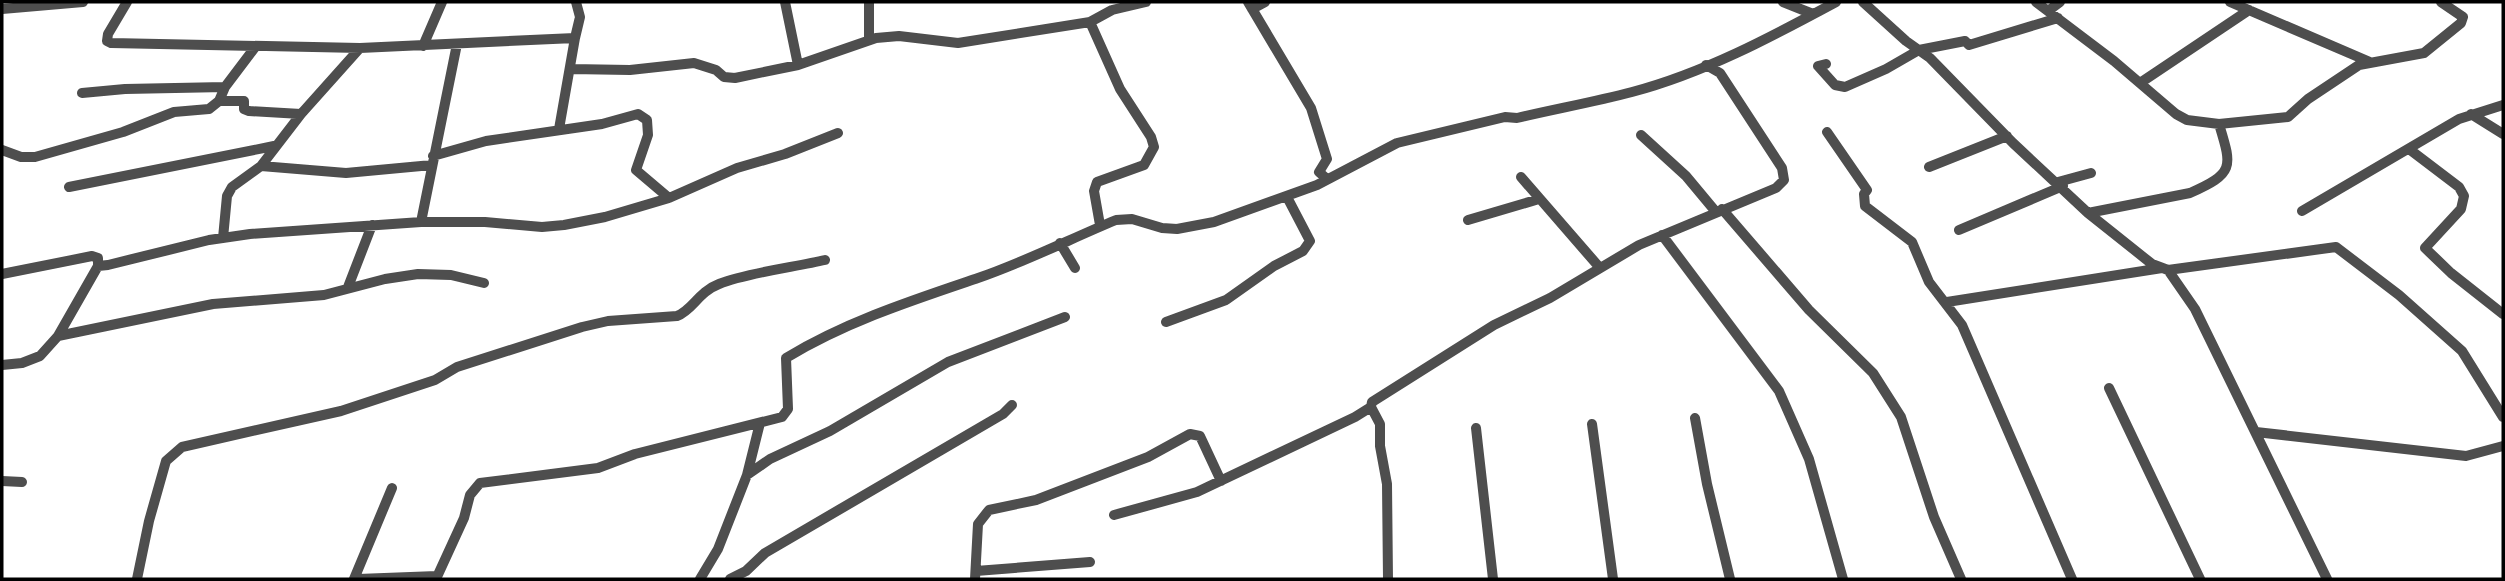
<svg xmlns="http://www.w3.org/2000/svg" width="2505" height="581" viewBox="0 0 2505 581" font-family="'PT Sans Narrow',sans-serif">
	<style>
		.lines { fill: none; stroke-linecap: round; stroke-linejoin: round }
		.minor { stroke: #4e4e4e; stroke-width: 10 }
	</style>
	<rect width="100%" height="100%" fill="#fff"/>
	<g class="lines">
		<path class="minor" d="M 127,2 L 108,34 L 107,41 L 111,43 L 360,48 L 575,38 L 580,17 L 576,2
			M 785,2 L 798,65 L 876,38 L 899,36 L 958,43 L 1090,22 L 1120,89 L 1151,137 L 1154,147 L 1144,165 L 1097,182 L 1094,191 L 1100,225
			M 869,2 L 869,40
			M 1248,2 L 1311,108 L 1327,159 L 1319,172 L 1327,179
			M 1783,2 L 1813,14
			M 1863,2 L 1906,41 L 1930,58 L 2013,143 L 2088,213 L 2152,264 L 2168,270 L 2195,309 L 2327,579
			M 2036,2 L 2114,61 L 2176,114 L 2187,120 L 2219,124 L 2288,117 L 2308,99 L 2359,65 L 2424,53 L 2461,23 L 2463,17 L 2441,2
			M 2230,2 L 2370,62
			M 2,9 L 83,2
			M 1252,9 L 1265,2
			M 2048,11 L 2060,2
			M 1090,22 L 1112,10 L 1146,2
			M 423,46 L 442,2
			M 1826,64 L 1818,66 L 1835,85 L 1845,87 L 1886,69 L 1919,50 L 1965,41 L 1969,45 L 2058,18
			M 571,69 L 630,70 L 694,63 L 716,70 L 724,77 L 735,78 L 798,65
			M 2140,83 L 2249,10
			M 82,93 L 125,89 L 225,87
			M 219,101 L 244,101 L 244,109 L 249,111 L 301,114
			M 2471,114 L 2503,134
			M 559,129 L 575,38
			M 1827,132 L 1867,190 L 1864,194 L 1865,206 L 1912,242 L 1929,282 L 1962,325 L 2072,579
			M 1641,135 L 1686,176 L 1716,212
			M 2409,149 L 2459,187 L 2464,196 L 2461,209 L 2425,248 L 2451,273 L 2503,314
			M 2,150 L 21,157 L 35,157 L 123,132 L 174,112 L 209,109 L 219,101 L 225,87 L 256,46
			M 433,156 L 486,141 L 602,124 L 638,114 L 647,120 L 648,135 L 636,170 L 669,198 L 737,168 L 785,154 L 838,133
			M 261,166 L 346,173 L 432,165
			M 1929,167 L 2007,136
			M 1521,177 L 1600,268
			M 2058,182 L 2091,173
			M 69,187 L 274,146
			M 1722,209 L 1809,310 L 1873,373 L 1901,417 L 1934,517 L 1961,579
			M 2302,211 L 2459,119 L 2503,105
			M 2088,213 L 2190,193 C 2235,173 2232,167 2219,124
			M 1468,220 L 1539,199
			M 421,222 L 457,44
			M 1959,230 L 2063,186
			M 1662,235 L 1779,391 L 1809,459 L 1843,579
			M 223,238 L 227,196 L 232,187 L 261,166 L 301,114 L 360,48
			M 1060,243 L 1075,268
			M 2168,270 L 2336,247 L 2399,295 L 2462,351 L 2503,417
			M 2,274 L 92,256 L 98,258 L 98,266 L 108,265 L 209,240 L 250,234 L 421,222 L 485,222 L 542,227 L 564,225 L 605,217 L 669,198
			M 348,287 L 372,225
			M 1947,302 L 2162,268
			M 1166,322 L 1226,300 L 1274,266 L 1303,251 L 1310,241 L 1287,197
			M 58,336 L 98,266
			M 2,365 L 22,363 L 40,356 L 58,336 L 213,304 L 324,295 L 385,279 L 418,274 L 451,275 L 484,283
			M 2109,388 L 2200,579
			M 1371,407 L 1380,424 L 1380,446 L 1387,484 L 1388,579
			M 1695,418 L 1707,484 L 1730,579
			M 1592,424 L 1613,579
			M 1476,428 L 1493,579
			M 2256,432 L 2466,456 L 2503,446
			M 747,475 L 760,423
			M 2,481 L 22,482
			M 1114,515 L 1197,492 L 1355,417 L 1371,407 L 1372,402 L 1494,325 L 1550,298 L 1639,245 L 1776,188 L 1784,180 L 1782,168 L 1720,73 L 1706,65
			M 976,571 L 1090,562
			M 137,579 L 149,521 L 166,461 L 182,447 L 341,411 L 435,380 L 457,367 L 582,327 L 608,321 L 677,316 C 693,310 698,292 719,284 C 746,273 795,267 825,260
			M 354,579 L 392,488
			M 358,579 L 437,576
			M 436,579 L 464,518 L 470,495 L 480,483 L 598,468 L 635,454 L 782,417 L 788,409 L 786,358 C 845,322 913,300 978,278 C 1025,262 1070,239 1116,220 L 1132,219 L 1162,228 L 1177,229 L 1214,222 L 1317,185 L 1397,143 L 1505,117 L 1517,118 C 1555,109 1594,102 1632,92 C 1704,73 1771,37 1836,2
			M 700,579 L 718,549 L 747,475 L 770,459 L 830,431 L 948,362 L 1065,317
			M 730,579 L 746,571 L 765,553 L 1003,414 L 1012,405
			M 975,579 L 978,524 L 989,510 L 1036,500 L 1148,457 L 1190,434 L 1200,436 L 1221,481"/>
	</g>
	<rect width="2505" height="581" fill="none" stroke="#000000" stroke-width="7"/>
</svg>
